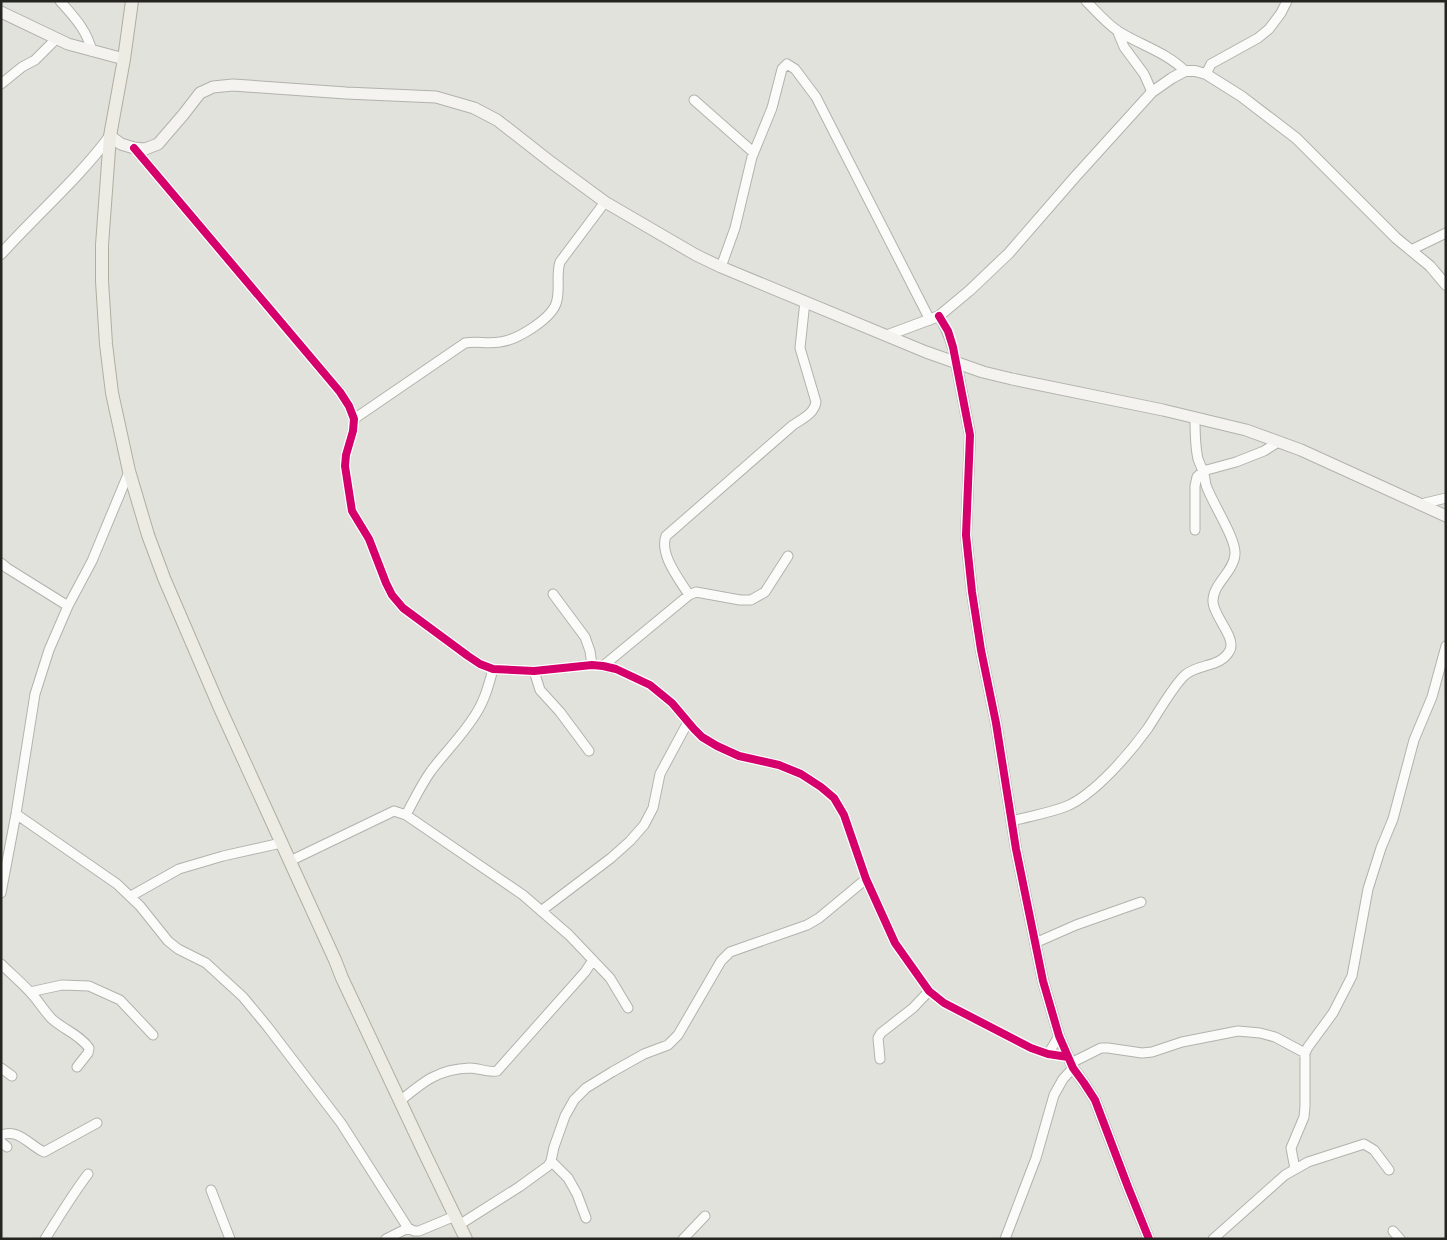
<svg xmlns="http://www.w3.org/2000/svg" width="1447" height="1240" viewBox="0 0 1447 1240" font-family="'IBM Plex Sans',sans-serif">
	<style>
		.lines { fill: none; stroke-linecap: round; stroke-linejoin: round }
		.minor-casing { stroke: #b2b2ad; stroke-width: 11 }
		.tertiary-casing { stroke: #b2b2ad; stroke-width: 12 }
		.secondary-casing { stroke: #b2b2ad; stroke-width: 13 }
		.primary-casing { stroke: #b0ae9f; stroke-width: 14 }
		.minor { stroke: #fbfbfa; stroke-width: 9 }
		.tertiary { stroke: #fbfbfa; stroke-width: 10 }
		.secondary { stroke: #f4f3ef; stroke-width: 11 }
		.primary { stroke: #edece4; stroke-width: 12 }
		.cycleway-casing { stroke: #fff; stroke-width: 11 }
		.cycleway { stroke: #d6006c; stroke-width: 8 }
	</style>
	<rect width="100%" height="100%" fill="#e2e2dc"/>
	<g class="lines">
		<g class="minor-casing">
			<path id="minor" d="M 60,1 C 75,18 86,29 92,51
				M 1086,1 C 1096,11 1106,23 1118,31 C 1140,45 1166,52 1185,71
				M 1117,30 L 1124,47 L 1144,74 L 1152,92
				M 1206,74 L 1211,64 L 1258,38 L 1269,29 L 1281,13 L 1287,1
				M 1,84 L 22,67 L 35,60 L 56,39
				M 694,100 L 753,152
				M 134,148 L 340,392 L 349,406 L 354,419 L 353,431 L 346,455 L 345,466 L 352,511 L 369,539 L 386,583 L 392,595 L 403,608 L 468,656 L 480,664 L 493,669 L 534,671 L 592,665 L 603,666 L 616,669 L 650,685 L 672,703 L 694,729 L 702,737 L 717,746 L 739,756 L 779,765 L 801,774 L 821,787 L 834,798 L 844,815 L 866,879 L 895,943 L 929,991 L 944,1003 L 1031,1048 L 1048,1054 L 1068,1057
				M 1411,250 L 1446,233
				M 721,267 L 735,228 L 752,157 L 772,108 L 782,69 L 787,64 L 795,69 L 816,97 L 930,320
				M 939,316 C 948,332 953,344 956,362
				M 354,419 L 465,343 C 476,341 488,344 500,342 C 517,340 554,318 557,300 C 560,287 556,274 560,262 L 605,202
				M 1421,504 L 1446,498
				M 1195,530 L 1195,486 L 1197,477 L 1203,471 L 1236,462 L 1264,451 L 1278,442
				M 1,563 L 7,568 L 68,606
				M 553,594 L 585,637 L 590,651 L 592,665
				M 689,595 C 679,579 659,554 666,536 L 793,425 C 802,419 814,414 816,402 L 800,348 L 805,301
				M 603,666 L 689,595 L 696,592 L 740,600 L 751,600 L 765,592 L 788,556
				M 534,671 L 540,690 L 560,712 L 589,751
				M 16,814 L 117,884 L 140,906 L 168,941 L 178,949 L 206,963 L 243,997 L 267,1026 L 341,1123 L 408,1228
				M 406,815 C 414,800 421,785 431,771 C 446,751 464,734 477,712 C 485,699 489,684 493,669
				M 1012,821 C 1030,816 1050,813 1067,806 C 1095,794 1130,753 1148,728 C 1158,713 1173,686 1185,675 C 1199,663 1221,668 1230,650 C 1236,637 1214,617 1213,602 C 1212,584 1234,572 1235,554 C 1236,538 1212,503 1206,485 C 1205,481 1205,477 1204,474 C 1202,469 1200,464 1198,459 C 1195,446 1195,432 1195,418
				M 290,861 L 394,811 L 406,815 L 523,895 L 569,935 L 610,978 L 628,1008
				M 1,893 L 16,814 L 35,694 L 49,650 L 68,606 L 92,561 L 129,472
				M 131,896 L 179,869 L 223,856 L 281,843
				M 541,911 L 611,858 L 630,841 L 644,825 L 653,808 L 660,774 L 688,722
				M 1035,943 L 1076,925 L 1141,902
				M 1,964 C 10,973 21,982 30,992 C 38,1000 44,1011 52,1019 C 64,1030 79,1034 89,1048 L 88,1053 L 77,1067
				M 30,992 L 62,985 L 89,986 L 120,1000 L 153,1035
				M 1048,1054 L 1059,1036
				M 880,1059 L 878,1038 L 881,1033 L 913,1008 L 929,991
				M 1071,1063 L 1101,1048 L 1108,1048 L 1142,1053 L 1152,1052 L 1182,1042 L 1238,1031 L 1260,1033 L 1275,1037 L 1305,1053
				M 1,1068 L 12,1076
				M 400,1101 C 423,1082 438,1069 470,1068 C 479,1068 488,1073 497,1071 L 585,972 L 593,960
				M 1,1135 C 19,1128 30,1146 44,1152 L 97,1123
				M 1,1142 L 7,1147
				M 551,1161 L 568,1178 L 577,1194 L 586,1218
				M 1295,1169 L 1291,1148 L 1304,1117 L 1305,1106 L 1305,1053 L 1308,1047 L 1333,1013 L 1352,976 L 1368,889 L 1381,848 L 1393,819 L 1414,740 L 1432,697 L 1446,646
				M 211,1190 L 230,1239
				M 459,1225 L 519,1187 L 548,1166 L 551,1161 L 554,1147 L 565,1116 L 574,1100 L 586,1088 L 612,1072 L 644,1054 L 668,1045 L 678,1035 L 721,961 L 730,952 L 807,925 L 819,918 L 866,879
				M 1393,1231 L 1400,1239
				M 45,1239 C 59,1217 72,1195 88,1174
				M 386,1239 L 408,1228 L 414,1231 L 419,1231 L 455,1216
				M 683,1239 L 705,1216
				M 1005,1239 L 1036,1158 L 1054,1095 L 1063,1079 L 1073,1068
				M 1213,1239 L 1285,1175 L 1308,1162 L 1364,1144 L 1374,1150 L 1389,1170"/>
		</g>
		<g class="tertiary-casing">
			<path id="tertiary" d="M 1,254 C 37,214 78,179 110,136
				M 888,335 L 939,316 L 969,291 L 1009,253 L 1075,177 L 1152,92 L 1172,78 L 1185,71 L 1195,71 L 1206,74 L 1241,96 L 1296,138 L 1396,238 L 1430,266 L 1446,285
				M 956,362 L 970,435 L 966,535 L 972,592 L 981,650 L 996,723 L 1016,849 L 1043,981 L 1059,1036 L 1073,1068 L 1084,1083 L 1095,1100 L 1128,1187 L 1149,1239"/>
		</g>
		<g class="secondary-casing">
			<path id="secondary" d="M 1,12 L 68,44 L 124,59
				M 110,136 L 121,144 L 134,148 L 145,149 L 158,144 L 183,115 L 200,93 L 213,87 L 233,85 L 346,93 L 436,97 L 474,108 L 497,120 L 552,163 L 605,202 L 696,255 L 721,267 L 926,352 L 983,372 L 1012,379 L 1163,410 L 1246,430 L 1301,450 L 1446,516"/>
		</g>
		<g class="primary-casing">
			<path id="primary" d="M 132,1 L 124,59 L 110,136 L 102,245 L 102,281 L 106,344 L 112,393 L 129,471 L 148,535 L 164,578 L 219,706 L 335,960 L 342,978 L 424,1152 L 466,1239"/>
		</g>
		<use href="#minor" class="minor"/>
		<use href="#tertiary" class="tertiary"/>
		<use href="#secondary" class="secondary"/>
		<use href="#primary" class="primary"/>
		<g class="cycleway-casing">
			<path id="cycleway" d="M 134,148 L 340,392 L 349,406 L 354,419 L 353,431 L 346,455 L 345,466 L 352,511 L 369,539 L 386,583 L 392,595 L 403,608 L 468,656 L 480,664 L 493,669 L 534,671 L 592,665 L 603,666 L 616,669 L 650,685 L 672,703 L 694,729 L 702,737 L 717,746 L 739,756 L 779,765 L 801,774 L 821,787 L 834,798 L 844,815 L 866,879 L 895,943 L 929,991 L 944,1003 L 1031,1048 L 1048,1054 L 1068,1057
				M 939,316 L 948,331 L 953,347 L 970,435 L 966,535 L 972,592 L 981,650 L 996,723 L 1016,849 L 1043,981 L 1059,1036 L 1073,1068 L 1084,1083 L 1095,1100 L 1128,1187 L 1149,1239"/>
		</g>
		<use href="#cycleway" class="cycleway"/>
	</g>
	<rect width="1447" height="1240" fill="none" stroke="#252420" stroke-width="5"/>
</svg>
